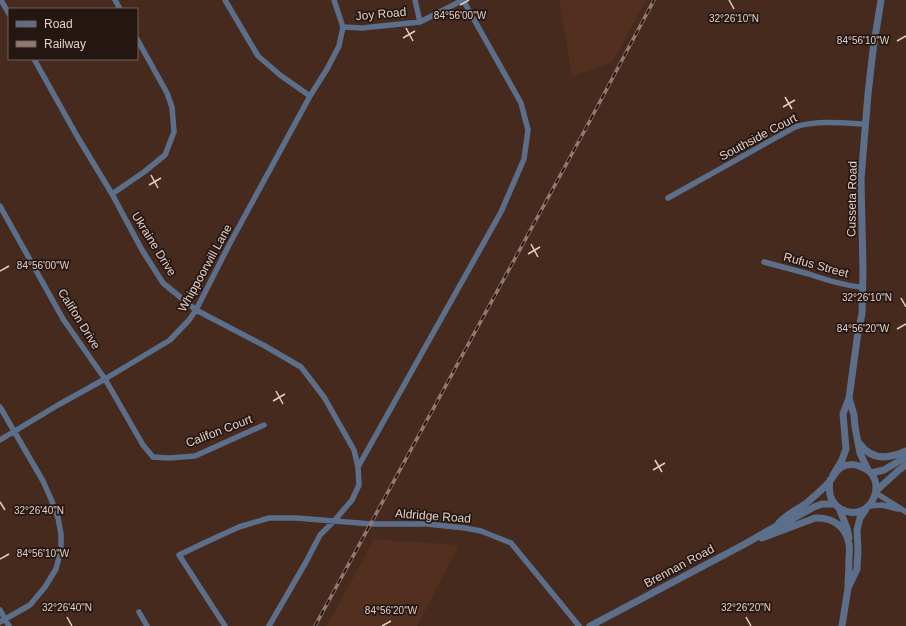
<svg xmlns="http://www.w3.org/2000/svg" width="906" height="626" viewBox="0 0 906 626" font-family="Arial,sans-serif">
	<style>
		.built { fill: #532f20 }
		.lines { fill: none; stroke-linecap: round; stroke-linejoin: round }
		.minor { stroke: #5b6e8a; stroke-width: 5.5 }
		.tertiary { stroke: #5b6e8a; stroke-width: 7 }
		.rail-casing { stroke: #937a70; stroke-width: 3.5 }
		.rail { stroke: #241611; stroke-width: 2; stroke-dasharray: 6; stroke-linecap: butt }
		.ticks { fill: none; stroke: #e2cec6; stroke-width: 1.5 }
		.labels { text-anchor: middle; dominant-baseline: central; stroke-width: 3.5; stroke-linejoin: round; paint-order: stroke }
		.street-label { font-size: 12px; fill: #e2cec6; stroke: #241611 }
		.ticks-label { font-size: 10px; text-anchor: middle; fill: #e2cec6; stroke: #241611; stroke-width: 3.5; stroke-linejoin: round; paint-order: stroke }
	</style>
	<rect width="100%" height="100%" fill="#472a1e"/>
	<path class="built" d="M 559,0 L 646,0 L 612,62 L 572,76 Z
		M 374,539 L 459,545 L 417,626 L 327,626 Z"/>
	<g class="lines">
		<path class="minor" d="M 1,0 L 9,14
			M 115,0 L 120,9
			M 225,0 L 258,56 L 280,75 L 310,96
			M 334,0 L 343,27
			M 415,0 L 420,22
			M 343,27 L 362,28 L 420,22 L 463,0
			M 34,59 L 77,136 L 112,194 L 142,250 L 163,283 L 196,310 L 265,346 L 301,367 L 324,397 L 354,450 L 358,467
			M 112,194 L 144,172 L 165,155 L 174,132 L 172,107 L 167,93 L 137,39
			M 668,198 L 795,127 C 818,120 842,123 866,124
			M 0,206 L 63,319 L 105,379 L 143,445 L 153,457 L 169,458 L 195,456 L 264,425
			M 764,262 C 779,266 794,270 809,274 C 826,280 844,286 863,287
			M 0,407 L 43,481 L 51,499 L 58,518 L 61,534 L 61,550 L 56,569 L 45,587 L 30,605 L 0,622
			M 0,440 L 58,405 L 105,379 L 170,340 L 189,320 L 196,310 L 229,245 L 310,96 L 327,69 L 339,46 L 343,27
			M 876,493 L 906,512
			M 869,506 L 882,505 L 898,509
			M 0,610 L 9,626
			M 139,612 L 147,626
			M 225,626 L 179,555 L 204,543 L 239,527 L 269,518 L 296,518 L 372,524 L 427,524 L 465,528 L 481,531 L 511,543 L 562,605 L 579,626
			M 269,626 L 306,562 L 320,535 L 334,521 L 352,500 L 359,485 L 358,467 L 501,212 L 524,159 L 528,130 L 521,103 L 463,0"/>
		<path class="tertiary" d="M 849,398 L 854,415 L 855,427 L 860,453 L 868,470
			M 860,444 C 872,461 889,459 906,451
			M 871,473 L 884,470 L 906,457
			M 833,475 L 842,460 L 846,449 L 843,414 L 849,398 L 858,332 L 862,314 L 863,271 L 861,179 L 868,94 L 873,50 L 881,0
			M 876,491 L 899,470 L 906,465
			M 839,508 L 847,528 L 849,538
			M 778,524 C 787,513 800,509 810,500 C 817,494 824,488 830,481 C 834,476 835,471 842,467 C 847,464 854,464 859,466 C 892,475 872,526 841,509 C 830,503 828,492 830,480
			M 762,538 L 815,518 C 832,517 846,526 849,544 C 850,549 849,555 849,560 C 849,569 848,579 848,588
			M 590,626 L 743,545 L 778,525 L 787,522 L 814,507 L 822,504 L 835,504
			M 842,626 L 848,588 L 857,569 L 858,550 L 857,530 L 860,518 L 866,509"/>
		<g class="rail-casing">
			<path id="rail" d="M 315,626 L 586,128 L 654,0"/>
		</g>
		<use href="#rail" class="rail"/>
	</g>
	<path class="ticks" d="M 729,0 L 734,9M 460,5 L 469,0M 406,28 L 413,41M 403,38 L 415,31M 897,41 L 906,36M 785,97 L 792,109M 783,107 L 795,100M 151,175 L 158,188M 149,185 L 161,178M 531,244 L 538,257M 528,254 L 540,247M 0,271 L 9,266M 901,298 L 906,307M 897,329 L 906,324M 276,391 L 283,404M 273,401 L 285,394M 655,460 L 662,472M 653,470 L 665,463M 0,502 L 5,510M 0,559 L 9,554M 67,617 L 72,626M 746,617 L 751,626M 382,626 L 391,621"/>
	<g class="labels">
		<g class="street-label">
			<text transform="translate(381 14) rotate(-5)">Joy Road</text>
			<text transform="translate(758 137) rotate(-28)">Southside Court</text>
			<text transform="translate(852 199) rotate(-89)">Cusseta Road</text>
			<text transform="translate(154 244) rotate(58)">Ukraine Drive</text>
			<text transform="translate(816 265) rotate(15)">Rufus Street</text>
			<text transform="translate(205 268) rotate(-61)">Whippoorwill Lane</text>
			<text transform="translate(79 319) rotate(58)">Califon Drive</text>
			<text transform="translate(219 431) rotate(-21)">Califon Court</text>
			<text transform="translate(433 516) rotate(4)">Aldridge Road</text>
			<text transform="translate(679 566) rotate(-28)">Brennan Road</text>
		</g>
	</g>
	<g class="ticks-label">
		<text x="460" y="19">84°56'00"W</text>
		<text x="734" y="22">32°26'10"N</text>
		<text x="863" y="44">84°56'10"W</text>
		<text x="43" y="269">84°56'00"W</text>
		<text x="867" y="301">32°26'10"N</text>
		<text x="863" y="332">84°56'20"W</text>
		<text x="39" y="514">32°26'40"N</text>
		<text x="43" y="557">84°56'10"W</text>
		<text x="67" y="611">32°26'40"N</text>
		<text x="746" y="611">32°26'20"N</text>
		<text x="391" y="614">84°56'20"W</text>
	</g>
	<rect x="8" y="8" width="130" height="52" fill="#241611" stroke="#706059"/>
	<rect x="16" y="21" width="20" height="6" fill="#5b6e8a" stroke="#706059"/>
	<text x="44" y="28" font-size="12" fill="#e2cec6">Road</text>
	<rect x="16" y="41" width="20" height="6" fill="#937a70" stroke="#706059"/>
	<text x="44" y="48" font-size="12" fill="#e2cec6">Railway</text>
</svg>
